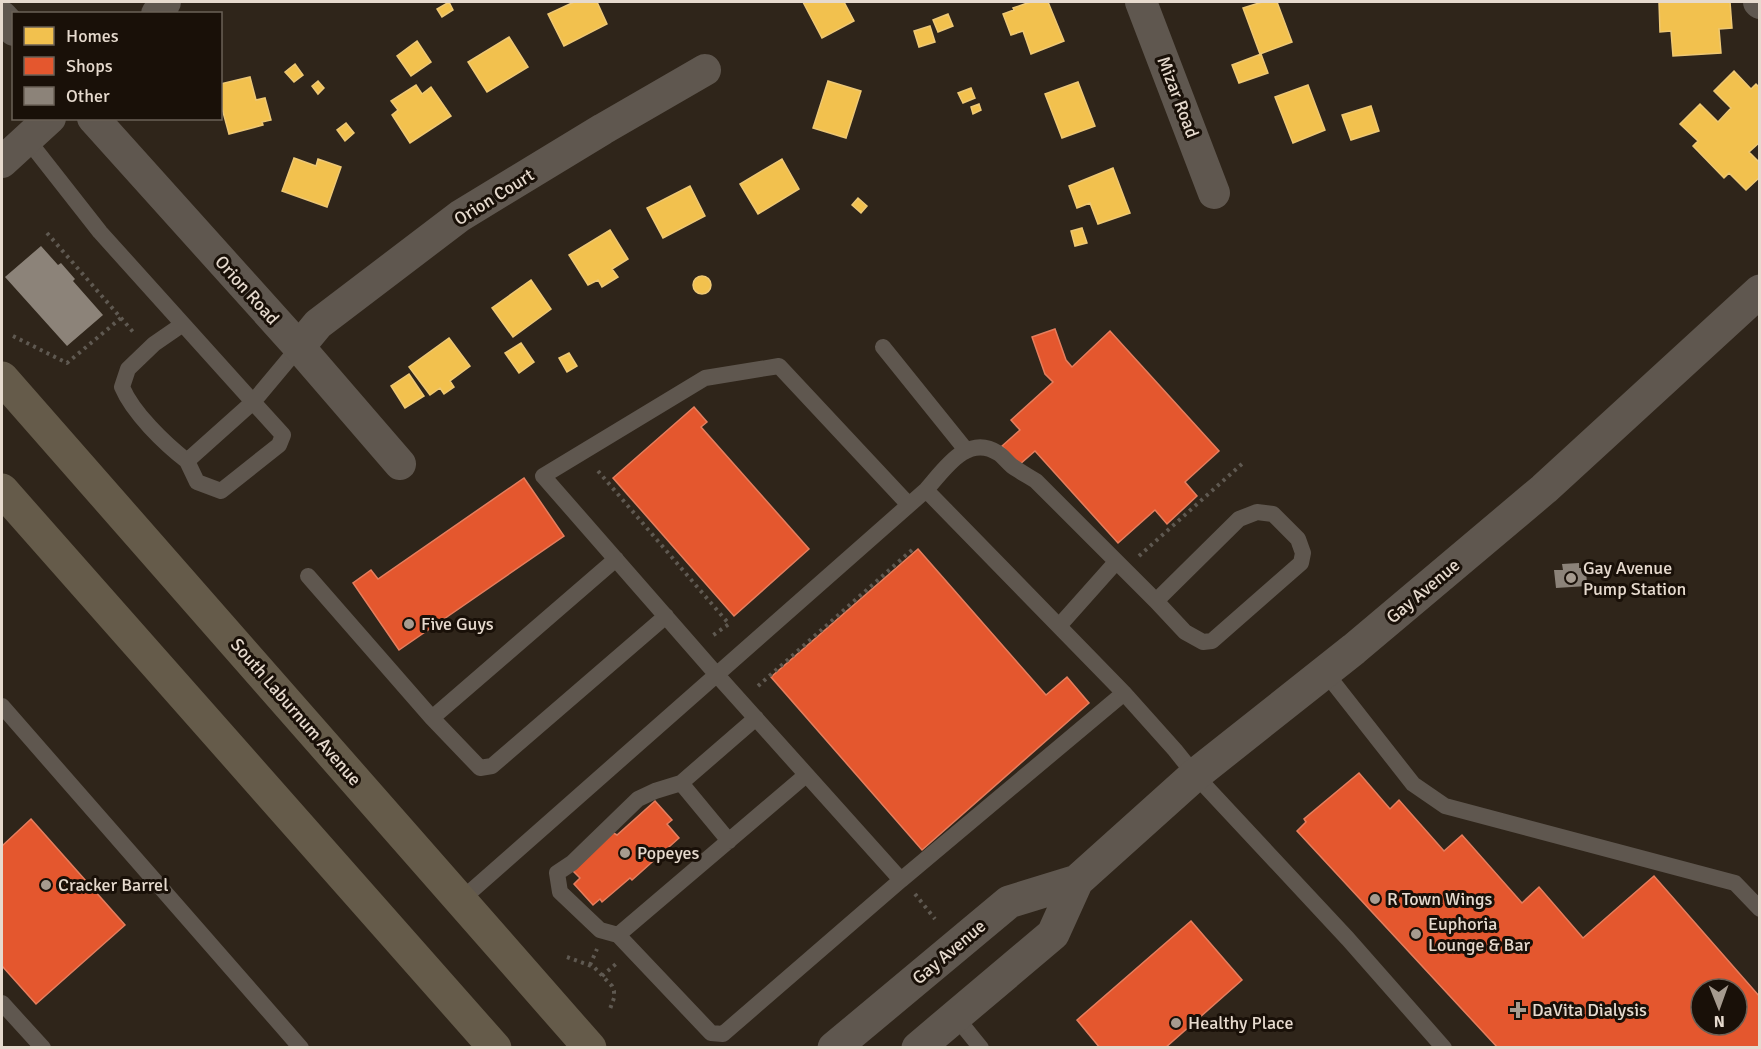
<svg xmlns="http://www.w3.org/2000/svg" width="1761" height="1049" viewBox="0 0 1761 1049" font-family="Signika,sans-serif">
	<style>
		.homes { fill: #f2c14e; stroke: #eec874; stroke-width: 1.5 }
		.shops { fill: #e4572e; stroke: #e57e5e; stroke-width: 1.5; fill-rule: evenodd }
		.building { fill: #8c8379 }
		.lines { fill: none; stroke-linecap: round; stroke-linejoin: round }
		.path { stroke: #5f5951; stroke-width: 4; stroke-dasharray: 3 4.5; stroke-linecap: butt }
		.service { stroke: #5f574f; stroke-width: 16 }
		.minor { stroke: #5f574f; stroke-width: 32 }
		.tertiary { stroke: #5f574f; stroke-width: 33 }
		.primary { stroke: #655b4a; stroke-width: 33 }
		.poi-dot { fill: #a69b8f; stroke: #191008; stroke-width: 2 }
		.labels { text-anchor: middle; dominant-baseline: central; stroke-width: 6; stroke-linejoin: round; paint-order: stroke }
		.street-label { font-size: 18px; fill: #e6dace; stroke: #191008 }
		.poi-label { font-size: 18px; fill: #e6dace; stroke: #191008; text-anchor: start }
	</style>
	<rect width="100%" height="100%" fill="#2f251a"/>
	<path class="homes" d="M 449,2 L 453,10 L 442,17 L 437,9 Z
		M 574,2 L 597,2 L 607,24 L 564,46 L 548,14 Z
		M 803,2 L 844,2 L 854,21 L 822,38 Z
		M 1030,2 L 1048,2 L 1064,41 L 1031,54 L 1023,31 L 1011,35 L 1003,14 L 1014,10 L 1013,8 Z
		M 1262,2 L 1277,2 L 1292,42 L 1260,54 L 1243,8 Z
		M 1659,2 L 1730,2 L 1732,28 L 1719,29 L 1721,53 L 1673,56 L 1671,31 L 1660,32 Z
		M 948,14 L 953,26 L 938,32 L 933,20 Z
		M 930,26 L 935,42 L 919,47 L 914,31 Z
		M 509,37 L 528,67 L 487,92 L 468,62 Z
		M 417,41 L 431,62 L 411,76 L 397,56 Z
		M 1261,54 L 1268,73 L 1239,83 L 1232,65 Z
		M 295,64 L 303,75 L 294,82 L 285,72 Z
		M 1734,71 L 1751,89 L 1756,84 L 1760,88 L 1760,142 L 1749,152 L 1760,163 L 1760,177 L 1746,190 L 1729,173 L 1724,178 L 1693,146 L 1698,141 L 1680,124 L 1700,104 L 1718,122 L 1731,108 L 1714,91 Z
		M 250,77 L 256,100 L 265,98 L 271,120 L 262,122 L 263,125 L 229,134 L 220,101 L 220,84 Z
		M 318,81 L 324,88 L 318,94 L 312,86 Z
		M 828,81 L 861,91 L 846,138 L 813,128 Z
		M 1078,82 L 1095,126 L 1062,138 L 1045,94 Z
		M 416,85 L 422,94 L 431,87 L 451,116 L 410,143 L 392,115 L 398,110 L 391,101 Z
		M 1308,85 L 1325,130 L 1293,143 L 1275,97 Z
		M 971,88 L 975,98 L 963,103 L 958,93 Z
		M 979,104 L 981,110 L 973,114 L 971,107 Z
		M 1371,106 L 1379,131 L 1351,140 L 1342,115 Z
		M 346,123 L 354,133 L 345,141 L 337,130 Z
		M 294,158 L 316,166 L 318,159 L 341,167 L 327,207 L 282,191 Z
		M 782,159 L 799,189 L 758,214 L 740,184 Z
		M 1113,168 L 1130,213 L 1098,224 L 1090,203 L 1077,208 L 1069,186 Z
		M 690,186 L 705,216 L 663,238 L 647,208 Z
		M 858,198 L 867,206 L 861,213 L 852,205 Z
		M 1082,228 L 1087,243 L 1075,246 L 1071,231 Z
		M 610,230 L 628,259 L 612,269 L 618,277 L 602,287 L 598,280 L 588,285 L 569,255 Z
		M693 285a9 9 0 1 1 18 0a9 9 0 1 1-18 0Z
		M 531,280 L 551,309 L 513,337 L 492,308 Z
		M 449,338 L 470,366 L 450,381 L 454,387 L 444,394 L 440,388 L 430,395 L 409,367 Z
		M 521,343 L 534,362 L 519,373 L 505,353 Z
		M 569,353 L 577,366 L 567,372 L 559,358 Z
		M 409,374 L 424,396 L 405,408 L 391,386 Z"/>
	<path class="shops" d="M 1055,329 L 1066,360 L 1072,367 L 1110,331 L 1219,451 L 1185,482 L 1197,496 L 1167,524 L 1155,510 L 1118,543 L 1035,451 L 1019,465 L 1002,446 L 1020,430 L 1011,420 L 1053,382 L 1045,374 L 1032,337 Z
		M 694,407 L 707,422 L 701,427 L 809,549 L 734,616 L 613,478 Z
		M 524,478 L 564,536 L 399,650 L 353,583 L 371,570 L 378,579 Z
		M 918,549 L 1046,695 L 1067,677 L 1089,703 L 922,850 L 771,677 Z
		M 1359,773 L 1390,809 L 1399,800 L 1444,851 L 1462,835 L 1522,903 L 1539,887 L 1583,938 L 1654,876 L 1760,997 L 1760,1048 L 1498,1048 L 1297,831 L 1306,822 L 1304,819 ZM 1701,989 L 1737,989 L 1737,1025 L 1701,1025 Z
		M 655,801 L 672,820 L 667,824 L 679,838 L 632,880 L 630,878 L 602,902 L 600,899 L 593,905 L 574,884 L 580,878 L 573,871 L 610,831 L 617,835 Z
		M 31,819 L 125,925 L 36,1004 L 2,966 L 2,846 Z
		M 1191,921 L 1242,980 L 1165,1048 L 1100,1048 L 1077,1020 Z"/>
	<path class="building" d="M 41,246 L 58,265 L 61,263 L 75,279 L 73,281 L 103,315 L 67,346 L 5,277 Z
		M 1579,563 L 1579,568 L 1586,568 L 1587,586 L 1556,588 L 1554,570 L 1563,570 L 1562,564 Z"/>
	<g class="lines">
		<path class="path" d="M 47,233 L 134,333
			M 13,336 L 67,363 L 121,318
			M 598,471 L 729,624 L 712,636
			M 1139,556 L 1243,463
			M 758,686 L 913,549
			M 915,894 L 935,919
			M 567,957 L 594,967 L 612,986 L 614,991 L 614,998 L 610,1009
			M 590,965 L 597,949
			M 602,976 L 617,963"/>
		<path class="service" d="M 27,139 L 100,232 L 253,402 L 299,347
			M 183,324 L 154,344 L 128,369 L 122,387 C 133,413 164,443 187,461 L 253,402 L 283,435 L 279,445 L 221,491 L 197,482 L 187,461
			M 883,347 L 966,450
			M 926,490 C 944,470 967,433 998,453 C 1003,456 1007,462 1012,466 C 1019,471 1028,476 1036,481 L 1156,601 L 1185,632 L 1203,642 L 1212,641 L 1301,563 L 1303,553 L 1298,539 L 1273,514 L 1257,512 L 1239,519 L 1156,601
			M 909,505 L 779,366 L 705,378 L 543,476 L 717,675 L 901,880 L 1124,693
			M 616,559 L 432,718 L 480,768 L 492,766 L 666,616
			M 308,576 L 432,718
			M 1059,626 L 1116,562
			M 1325,672 L 1413,784 L 1445,806 L 1735,883 L 1760,909
			M 2,706 L 301,1048
			M 756,718 L 681,783 L 655,791 L 638,799 L 572,863 L 557,873 L 560,892 L 600,930 L 618,935 L 711,1033 L 723,1034 L 901,880
			M 681,783 L 729,841
			M 461,900 L 926,490 L 1124,693 L 1175,750 L 1195,775 L 1348,939 L 1444,1048
			M 618,935 L 806,775
			M 2,1003 L 43,1048
			M 955,1016 L 981,1048"/>
		<path class="minor" d="M 1141,2 L 1214,193
			M 1759,2 L 1760,3
			M 157,14 L 165,2
			M 2,17 L 14,30
			M 93,118 L 299,347 L 400,464
			M 2,162 L 50,118
			M 299,347 L 318,324 L 460,216 L 603,129 L 705,70"/>
		<path class="tertiary" d="M 834,1048 L 1009,902 L 1077,881
			M 918,1048 L 1053,934 L 1077,881 L 1195,775 L 1354,649 L 1544,489 L 1760,291"/>
		<path class="primary" d="M 2,378 L 590,1048
			M 2,490 L 495,1048"/>
	</g>
	<g class="poi-dot">
		<circle cx="1571" cy="578" r="6"/>
		<circle cx="409" cy="624" r="6"/>
		<circle cx="625" cy="853" r="6"/>
		<circle cx="46" cy="885" r="6"/>
		<circle cx="1375" cy="899" r="6"/>
		<circle cx="1416" cy="934" r="6"/>
		<path d="M1515 1001h6v6h6v6h-6v6h-6v-6h-6v-6h6z"/>
		<circle cx="1176" cy="1023" r="6"/>
	</g>
	<g class="labels">
		<g class="street-label">
			<text transform="translate(1178 97) rotate(69)">Mizar Road</text>
			<text transform="translate(494 197) rotate(-32)">Orion Court</text>
			<text transform="translate(247 290) rotate(48)">Orion Road</text>
			<text transform="translate(1423 591) rotate(-40)">Gay Avenue</text>
			<text transform="translate(296 712) rotate(49)">South Laburnum Avenue</text>
			<text transform="translate(949 952) rotate(-40)">Gay Avenue</text>
		</g>
		<g class="poi-label">
			<text x="1583" y="568">Gay Avenue<tspan x="1583" dy="21">Pump Station</tspan></text>
			<text x="421" y="624">Five Guys</text>
			<text x="637" y="853">Popeyes</text>
			<text x="58" y="885">Cracker Barrel</text>
			<text x="1387" y="899">R Town Wings</text>
			<text x="1428" y="924">Euphoria<tspan x="1428" dy="21">Lounge &amp; Bar</tspan></text>
			<text x="1532" y="1010">DaVita Dialysis</text>
			<text x="1188" y="1023">Healthy Place</text>
		</g>
	</g>
	<rect width="1761" height="1049" fill="none" stroke="#e6dace" stroke-width="6"/>
	<rect x="12" y="12" width="210" height="108" fill="#191008" stroke="#6b6157" stroke-width="1.5"/>
	<rect x="24" y="27" width="30" height="18" fill="#f2c14e" stroke="#6b6157" stroke-width="1.5"/>
	<text x="66" y="42" font-size="18" fill="#e6dace">Homes</text>
	<rect x="24" y="57" width="30" height="18" fill="#e4572e" stroke="#6b6157" stroke-width="1.5"/>
	<text x="66" y="72" font-size="18" fill="#e6dace">Shops</text>
	<rect x="24" y="87" width="30" height="18" fill="#8c8379" stroke="#6b6157" stroke-width="1.5"/>
	<text x="66" y="102" font-size="18" fill="#e6dace">Other</text>
	<g transform="translate(1719 1007) rotate(179)"><circle r="28" fill="#191008" stroke="#6b6157" stroke-width="1.5"/>
	<path d="M0-4.5L10 22L0 15L-10 22Z" fill="#a69b8f"/>
	<text y="-9" font-size="16" font-weight="bold" text-anchor="middle" fill="#e6dace">N</text>
	</g>
</svg>
